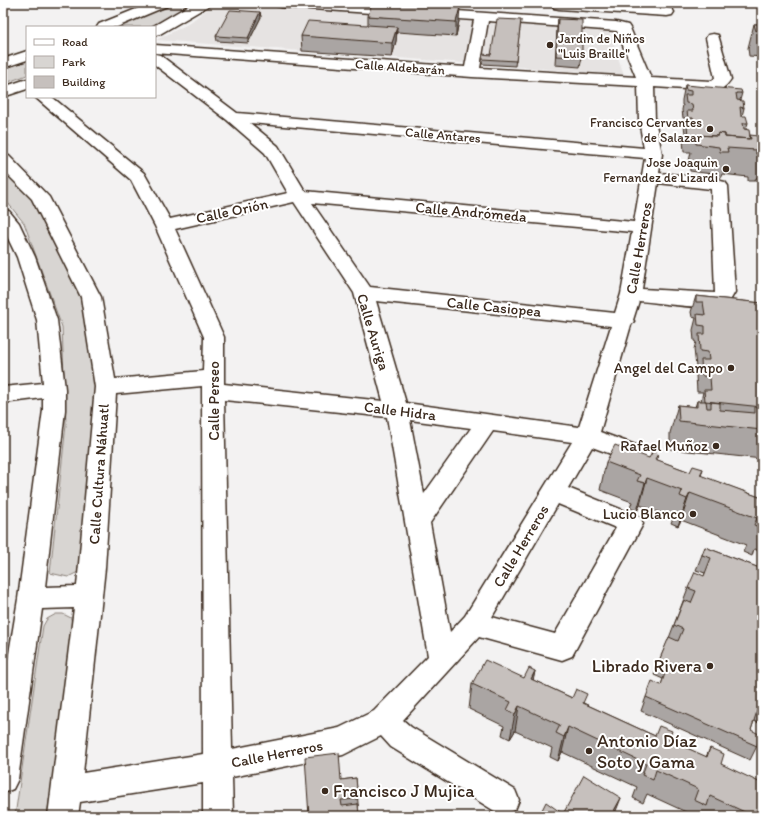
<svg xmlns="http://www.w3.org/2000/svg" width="765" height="819" viewBox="0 0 765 819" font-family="Itim,sans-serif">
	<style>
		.built { fill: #e6e3e2 }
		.green { fill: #d8d5d2; stroke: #8a8078 }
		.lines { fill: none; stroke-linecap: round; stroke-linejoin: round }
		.minor-casing { stroke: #3b2a1e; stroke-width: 3 }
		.major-casing { stroke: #3b2a1e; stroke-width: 3 }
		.minor { fill: #fff; fill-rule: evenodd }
		.major { fill: #fff; fill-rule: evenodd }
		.wall { fill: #aaa5a3; stroke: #3b2a1e }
		.shaded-wall { fill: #8b8684; stroke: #3b2a1e }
		.building { fill: #c6c0bd; stroke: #3b2a1e }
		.poi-dot { fill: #3b2a1e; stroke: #fff; stroke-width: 1.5 }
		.labels { text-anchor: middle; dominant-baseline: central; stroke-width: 4; stroke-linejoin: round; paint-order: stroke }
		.far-poi-label { font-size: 13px; fill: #3b2a1e; stroke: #fff; text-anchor: end }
		.far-street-label { font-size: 13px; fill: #3b2a1e; stroke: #fff }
		.street-label { font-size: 15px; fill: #3b2a1e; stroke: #fff }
		.poi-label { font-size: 15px; fill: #3b2a1e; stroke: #fff; text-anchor: end }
		.near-poi-label { font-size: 18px; fill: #3b2a1e; stroke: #fff; text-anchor: start }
	</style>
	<rect width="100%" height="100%" fill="#f3f2f2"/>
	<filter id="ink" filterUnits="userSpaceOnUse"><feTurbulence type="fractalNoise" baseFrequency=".025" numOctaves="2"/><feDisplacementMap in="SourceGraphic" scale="8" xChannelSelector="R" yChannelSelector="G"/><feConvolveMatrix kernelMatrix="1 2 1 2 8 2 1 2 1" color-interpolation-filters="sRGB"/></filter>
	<g filter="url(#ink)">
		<path class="built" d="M 215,3 L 475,21 L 466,63 L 156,40 L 188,24 Z
			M 490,23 L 609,31 L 624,75 L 482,64 Z"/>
		<path class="green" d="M 172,3 L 195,3 L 165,20 L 148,27 L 116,27 Z
			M 27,60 L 27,75 L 3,84 L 3,69 Z
			M 3,169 L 33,200 L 83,298 L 94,361 L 96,410 L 82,570 L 68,577 L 50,573 L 66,425 L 62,327 L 24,223 L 3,197 Z
			M 56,614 L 63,614 L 71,618 L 73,631 L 47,816 L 15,816 L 43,626 L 47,619 Z"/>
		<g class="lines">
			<g class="minor-casing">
				<path id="minor" d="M 275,3 L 342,3 L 616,22 L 628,25 L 630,28 L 651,78 L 712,81 L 715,78 L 706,38 L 708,35 L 713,34 L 718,35 L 731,79 C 727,85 723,89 716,91 L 654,87 L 655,120 L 662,154 L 659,173 L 707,178 L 725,182 L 728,186 L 735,292 L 728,304 C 702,311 666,303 639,301 L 633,320 L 634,321 L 631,325 L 600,432 L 649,450 L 652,456 L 649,462 L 641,465 L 592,447 L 568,488 L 640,517 L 643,524 L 572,656 L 562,660 L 479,637 L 403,720 L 411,727 L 515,790 L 519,800 L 515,810 L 504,815 L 493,810 L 391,747 L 381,736 L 343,755 L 232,777 L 233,816 L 203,816 L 203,783 L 80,802 L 78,816 L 48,816 L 74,608 L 42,609 L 18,779 L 13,789 L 3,793 L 3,690 L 18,599 L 43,410 L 43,398 L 3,403 L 3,387 L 43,383 L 37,320 L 17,257 L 3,228 L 3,210 L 9,211 L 19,223 L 35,257 L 57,320 L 65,389 L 65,410 L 45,587 L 77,586 L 95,387 L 81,297 L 32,199 L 3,170 L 3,155 L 9,156 L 49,197 L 101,297 L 115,379 L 203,371 L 204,337 L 155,226 L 131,180 L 35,97 L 52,97 L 144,173 L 170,219 L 288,193 L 265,153 L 227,120 L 155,65 L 155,54 L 160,55 L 237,113 L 644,148 L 639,120 L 638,86 L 472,77 L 155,53 L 155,45 L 465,67 L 474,20 L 282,7 L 277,6 ZM 488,21 L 617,31 L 636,77 L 480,68 ZM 250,123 L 645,158 L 634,222 L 305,191 L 278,146 ZM 658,183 L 711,189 L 715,293 L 642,289 ZM 294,202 L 354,293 L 383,401 L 224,384 L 224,337 L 175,229 ZM 312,203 L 632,232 L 621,294 L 615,313 L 370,287 ZM 376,301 L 611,326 L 579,427 L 406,403 ZM 202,386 L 203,754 L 83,773 L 105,568 L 116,394 ZM 224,400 L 387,417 L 428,656 L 374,711 L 339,728 L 232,749 ZM 410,420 L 471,428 L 424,494 ZM 493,431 L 572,442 L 465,616 L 450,632 L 430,523 ZM 558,504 L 616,528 L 555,634 L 492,617 Z
					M 554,3 L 592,3 L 667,8 L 672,9 L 674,12 L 672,15 L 667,16 L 559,9 L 554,8 L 552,5 Z"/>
			</g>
			<g class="major-casing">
				<path id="major" d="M 151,3 L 169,3 L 167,6 L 117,27 L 97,27 L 99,24 Z
					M 193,3 L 210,3 L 208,6 L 160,34 L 155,35 L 155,27 L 152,27 Z
					M 27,51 L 27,60 L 3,68 L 3,59 Z
					M 27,79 L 27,89 L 3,97 L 3,87 Z"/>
			</g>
			<use href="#minor" class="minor"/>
			<use href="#major" class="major"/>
		</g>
		<path class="wall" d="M 260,12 L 261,17 L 248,43 L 217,41 L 216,36 Z
			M 368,16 L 459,21 L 456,36 L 397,32 L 396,41 L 392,57 L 302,51 L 301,36 L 368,25 Z
			M 558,19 L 582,57 L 580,67 L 555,65 L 557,28 Z
			M 521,20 L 515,66 L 482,64 L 482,59 L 491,55 Z
			M 754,24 L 762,24 L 762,57 L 749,56 L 748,48 Z
			M 762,61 L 762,82 L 760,81 L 758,74 Z
			M 685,85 L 742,93 L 740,100 L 744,108 L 742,116 L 748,123 L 746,129 L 750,136 L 759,139 L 762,139 L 762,178 L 756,178 L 755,181 L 748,181 L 748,177 L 722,174 L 720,179 L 713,178 L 712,174 L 690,171 L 689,161 L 691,152 L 684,152 L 683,139 L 685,133 L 684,126 L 686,118 L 683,118 L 682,110 L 683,105 L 682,105 L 682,100 Z
			M 696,296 L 762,303 L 762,459 L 670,449 L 670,433 L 678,405 L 695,407 L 697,401 L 701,401 L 703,392 L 697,392 L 696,375 L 698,367 L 696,367 L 694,349 L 696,342 L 694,341 L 693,330 L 696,318 L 692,317 L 691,312 Z
			M 658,454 L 657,460 L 690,472 L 703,469 L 701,476 L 762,498 L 762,552 L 754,549 L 752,556 L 743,552 L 746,545 L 681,520 L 678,526 L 671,523 L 673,518 L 640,505 L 637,511 L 630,508 L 632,502 L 600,490 L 606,462 L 649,458 Z
			M 705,547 L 762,569 L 762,722 L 761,724 L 754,721 L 751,730 L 757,746 L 750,760 L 641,711 L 646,697 L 661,685 L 663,679 L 654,675 L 659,661 L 669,638 L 688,588 L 704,576 L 705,573 L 696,570 Z
			M 535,671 L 533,680 L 655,736 L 669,740 L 706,757 L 710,748 L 721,764 L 762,816 L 685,816 L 686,812 L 647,794 L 643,803 L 633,798 L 637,787 L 562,752 L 558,761 L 550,757 L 552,748 L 515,731 L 510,739 L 502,735 L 504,726 L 469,709 L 472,684 L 524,678 Z
			M 356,778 L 359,816 L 309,816 L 341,780 Z"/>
		<path class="shaded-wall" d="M 460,7 L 459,21 L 456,36 L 456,22 Z
			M 260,12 L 261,17 L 248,43 L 248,38 Z
			M 397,27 L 396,41 L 392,57 L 392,43 Z
			M 647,478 L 640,505 L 637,511 L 645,483 Z
			M 690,493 L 681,520 L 678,526 L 687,499 Z
			M 535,671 L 530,697 L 531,679 Z
			M 519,706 L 515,731 L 510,739 L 515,714 Z
			M 568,727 L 562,752 L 558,761 L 564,737 Z
			M 621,798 L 614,816 L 611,816 Z"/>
		<path class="building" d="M 372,3 L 398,3 L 460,7 L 456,22 L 368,16 Z
			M 230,10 L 260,12 L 248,38 L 216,36 Z
			M 497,19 L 521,20 L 516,61 L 482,59 L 483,54 L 491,55 Z
			M 558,19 L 582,20 L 582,57 L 556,56 Z
			M 308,21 L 397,27 L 392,43 L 301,36 Z
			M 754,24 L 762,24 L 762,31 L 756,31 Z
			M 685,85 L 741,90 L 742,93 L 736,93 L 737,100 L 743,101 L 744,108 L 740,107 L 741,116 L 746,116 L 748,123 L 743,123 L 744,129 L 749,130 L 750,136 L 749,139 L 725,137 L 725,134 L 718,133 L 717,136 L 695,135 L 694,137 L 688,137 L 687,124 L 694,125 L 693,118 L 688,118 L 687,111 L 693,111 L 692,104 L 686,103 L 685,95 L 691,95 L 691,91 L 686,90 Z
			M 718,133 L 725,134 L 725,137 L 751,139 L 750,135 L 758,136 L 759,139 L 762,139 L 762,155 L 756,154 L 756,150 L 727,148 L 728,152 L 720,152 L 719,147 L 696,144 L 695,135 L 718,136 Z
			M 696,296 L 762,303 L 762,407 L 705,401 L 704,390 L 711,390 L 710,377 L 702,376 L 701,360 L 709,360 L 708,352 L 700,351 L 699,334 L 705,334 L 705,326 L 698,325 L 697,314 L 705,315 L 703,302 L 696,302 Z
			M 697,401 L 706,401 L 707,408 L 711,408 L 711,402 L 720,403 L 720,410 L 755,413 L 755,407 L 762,407 L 762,430 L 679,421 L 678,405 L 697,407 Z
			M 615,445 L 649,458 L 653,451 L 658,454 L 655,459 L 690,472 L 693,466 L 703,469 L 700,475 L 762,498 L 762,528 L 754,525 L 757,518 L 690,493 L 687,499 L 680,496 L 682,491 L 647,478 L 645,483 L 637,481 L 640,475 L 606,462 Z
			M 705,547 L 762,569 L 762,707 L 759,705 L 751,730 L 761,735 L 757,746 L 646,697 L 652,681 L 661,685 L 668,665 L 659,661 L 669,637 L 678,641 L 683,629 L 674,625 L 684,600 L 691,603 L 696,591 L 688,588 L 695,572 L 704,576 L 711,558 L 702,555 Z
			M 485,660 L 524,678 L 529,668 L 535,671 L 531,679 L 572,698 L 576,689 L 587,694 L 583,703 L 655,736 L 659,726 L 672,731 L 669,740 L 707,757 L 710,748 L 724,754 L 721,764 L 759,782 L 762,785 L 762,816 L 751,816 L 749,814 L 710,796 L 707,806 L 694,800 L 698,789 L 656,770 L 653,780 L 642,775 L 646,764 L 568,727 L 564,737 L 556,733 L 560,725 L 519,706 L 515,714 L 507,710 L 511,702 L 472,684 Z
			M 339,753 L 341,780 L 356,778 L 358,799 L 341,800 L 342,806 L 358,804 L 359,816 L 309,816 L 305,757 Z
			M 584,775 L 621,798 L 611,816 L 539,816 L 546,802 L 563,814 Z"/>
	</g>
	<g class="poi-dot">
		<circle cx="550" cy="45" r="4"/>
		<circle cx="710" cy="129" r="4"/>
		<circle cx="726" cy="169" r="4"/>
		<circle cx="731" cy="368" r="4"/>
		<circle cx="716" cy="446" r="4"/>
		<circle cx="693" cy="514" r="4"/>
		<circle cx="710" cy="666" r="4"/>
		<circle cx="589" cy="751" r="4"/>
		<circle cx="325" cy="791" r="4"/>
	</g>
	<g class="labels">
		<g class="far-poi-label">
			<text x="558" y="38" text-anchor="start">Jardin de Niños<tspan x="558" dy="15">"Luis Braille"</tspan></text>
			<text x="702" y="122">Francisco Cervantes<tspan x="702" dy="15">de Salazar</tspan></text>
			<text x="718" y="162">Jose Joaquin<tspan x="718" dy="15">Fernandez de Lizardi</tspan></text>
		</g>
		<g class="far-street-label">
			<text transform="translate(400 67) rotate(4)">Calle Aldebarán</text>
			<text transform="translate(443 135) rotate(5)">Calle Antares</text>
		</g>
		<g class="street-label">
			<text transform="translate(232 211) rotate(-12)">Calle Orión</text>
			<text transform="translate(471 212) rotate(5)">Calle Andrómeda</text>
			<text transform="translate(639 248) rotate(-80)">Calle Herreros</text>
			<text transform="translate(494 307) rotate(6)">Calle Casiopea</text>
			<text transform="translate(373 332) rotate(73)">Calle Auriga</text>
			<text transform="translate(214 401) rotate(-90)">Calle Perseo</text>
			<text transform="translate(400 411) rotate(7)">Calle Hidra</text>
			<text transform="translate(99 474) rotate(-86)">Calle Cultura Náhuatl</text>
			<text transform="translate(521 546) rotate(-59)">Calle Herreros</text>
			<text transform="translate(277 754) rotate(-11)">Calle Herreros</text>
		</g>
		<g class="poi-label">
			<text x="723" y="368">Angel del Campo</text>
			<text x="708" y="446">Rafael Muñoz</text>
			<text x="685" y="514">Lucio Blanco</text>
		</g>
		<g class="near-poi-label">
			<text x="702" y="666" text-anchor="end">Librado Rivera</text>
			<text x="597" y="741">Antonio Díaz<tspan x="597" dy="21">Soto y Gama</tspan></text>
			<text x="333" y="791">Francisco J Mujica</text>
		</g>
	</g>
	<rect width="765" height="819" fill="none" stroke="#fff" stroke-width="16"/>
	<rect x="8" y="8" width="749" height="803" fill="none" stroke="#3b2a1e" stroke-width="1.5" filter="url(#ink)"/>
	<rect x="26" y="26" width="130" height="72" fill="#ffffff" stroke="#b1aaa5"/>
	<rect x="34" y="39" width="20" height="6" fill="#ffffff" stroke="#b1aaa5"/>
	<text x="62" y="46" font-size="12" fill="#3b2a1e">Road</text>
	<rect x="34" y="56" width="20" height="12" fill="#d8d5d2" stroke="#b1aaa5"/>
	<text x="62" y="66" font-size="12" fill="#3b2a1e">Park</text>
	<rect x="34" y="76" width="20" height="12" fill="#c6c0bd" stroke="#b1aaa5"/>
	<text x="62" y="86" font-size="12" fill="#3b2a1e">Building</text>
</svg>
